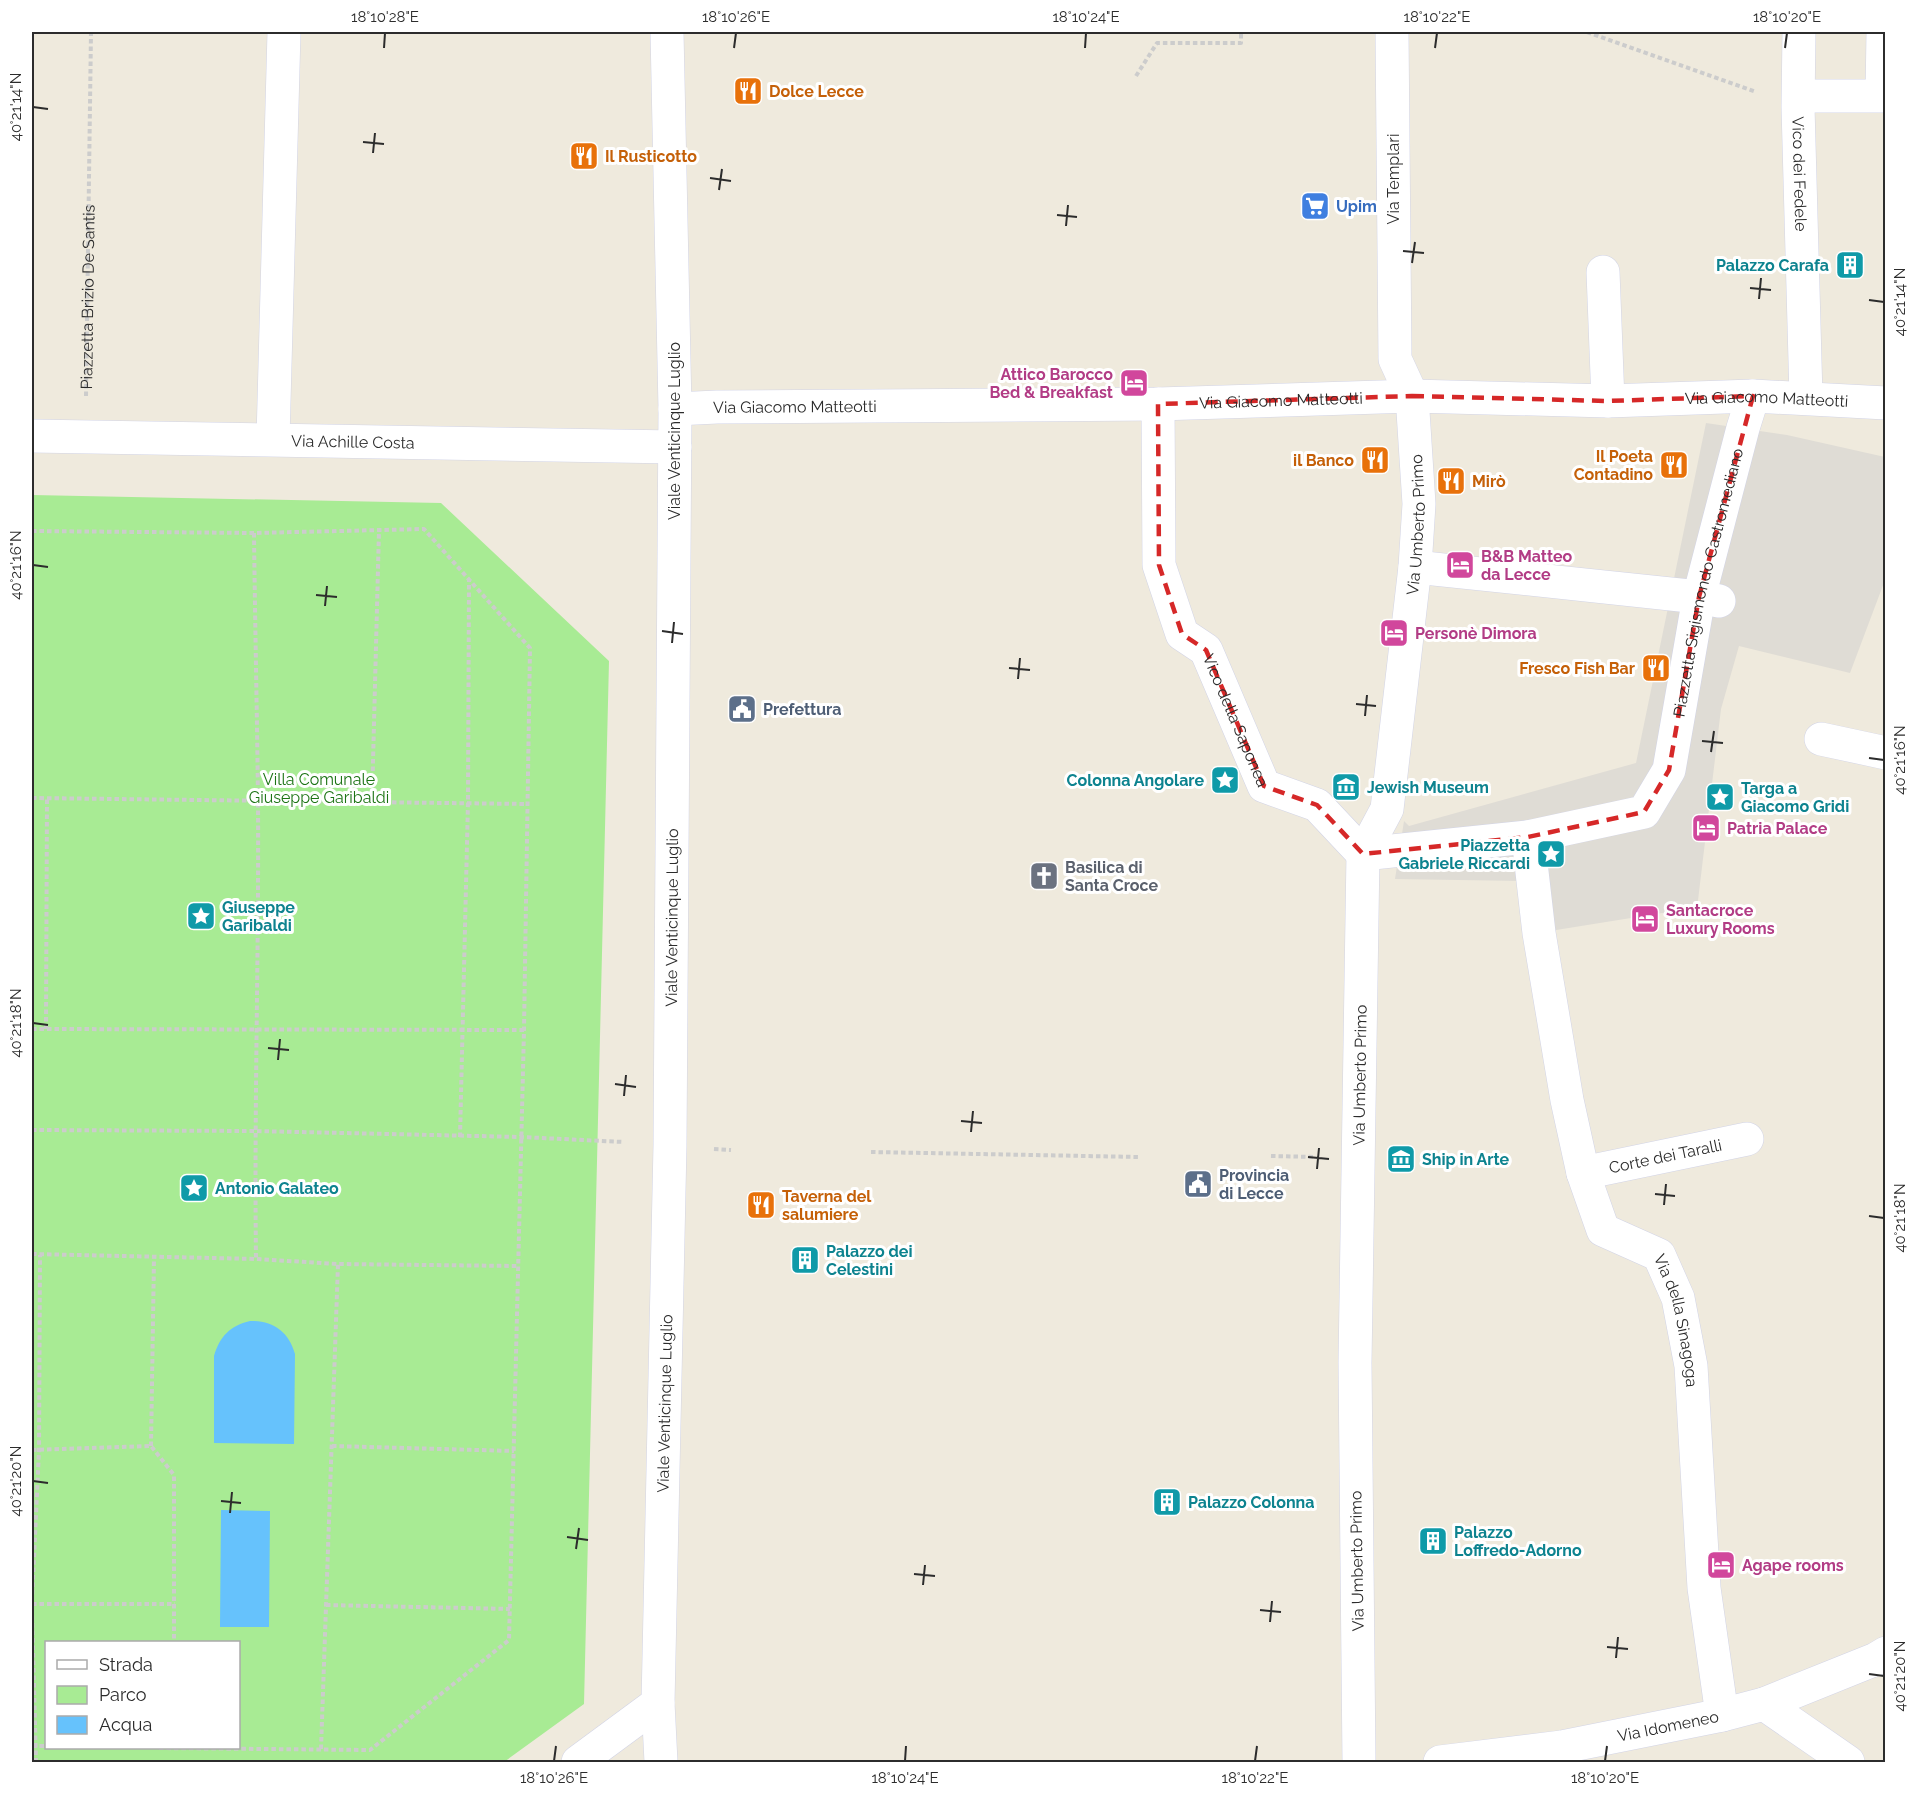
<svg xmlns="http://www.w3.org/2000/svg" width="1917" height="1794" viewBox="0 0 1917 1794" font-family="Raleway,sans-serif">
	<style>
		.green { fill: #a8eb94; fill-rule: evenodd }
		.plaza { fill: #dfdcd5 }
		.water { fill: #66c2fc }
		.lines { fill: none; stroke-linecap: round; stroke-linejoin: round }
		.minor-casing { stroke: #d2d4e6; stroke-width: 34 }
		.path { stroke: #ccc; stroke-width: 4; stroke-dasharray: 4.5 3; stroke-linecap: butt }
		.minor { stroke: #fff; stroke-width: 33 }
		.marked { fill: none; stroke: #d62828; stroke-width: 4.5; stroke-dasharray: 12 8; stroke-linejoin: round }
		.ticks { fill: none; stroke: #2c2c2c; stroke-width: 2 }
		.labels { text-anchor: middle; dominant-baseline: central; stroke-width: 6; stroke-linejoin: round; paint-order: stroke }
		.food-label { font-size: 16px; font-weight: bold; fill: #c56008; stroke: #fff; text-anchor: start }
		.street-label { font-size: 16px; fill: #2c2c2c; stroke: #fff }
		.shop-label { font-size: 16px; font-weight: bold; fill: #366cbe; stroke: #fff; text-anchor: start }
		.culture-label { font-size: 16px; font-weight: bold; fill: #0d838f; stroke: #fff; text-anchor: start }
		.hotel-label { font-size: 16px; font-weight: bold; fill: #b23c85; stroke: #fff; text-anchor: start }
		.service-label { font-size: 16px; font-weight: bold; fill: #4e5e75; stroke: #fff; text-anchor: start }
		.park-label { font-size: 16px; fill: #1b7313; stroke: #fff }
		.worship-label { font-size: 16px; font-weight: bold; fill: #5b616d; stroke: #fff; text-anchor: start }
		.neatline { fill: none; stroke: #2c2c2c; stroke-width: 2 }
		.ticks-label { font-size: 15px; text-anchor: middle; fill: #2c2c2c }
	</style>
	<rect width="100%" height="100%" fill="#efeadd"/>
	<path class="green" d="M 32,495 L 441,503 L 609,661 L 584,1704 L 504,1762 L 32,1762 ZM 46,1642 L 238,1642 L 238,1748 L 46,1748 Z"/>
	<path class="plaza" d="M 1706,423 L 1787,435 L 1885,457 L 1885,580 L 1850,673 L 1739,646 L 1721,709 L 1696,917 L 1662,913 L 1550,931 L 1521,881 L 1395,879 L 1404,821 L 1409,826 L 1636,763 Z"/>
	<path class="water" d="M 250,1321 C 273,1320 289,1332 295,1354 L 294,1444 L 214,1443 L 214,1356 C 220,1336 230,1326 250,1321 Z
		M 221,1510 L 270,1511 L 269,1627 L 220,1627 Z"/>
	<g class="lines">
		<g class="minor-casing">
			<g id="minor">
				<path id="s2" d="M 1799,32 L 1798,107 L 1806,397"/>
				<path d="M 1799,96 L 1882,96 L 1883,32"/>
				<path d="M 1603,272 L 1608,401"/>
				<path id="s3" d="M 1158,404 L 1159,565 L 1182,634 L 1206,650 L 1264,786 L 1317,805 L 1363,854"/>
				<path id="s4" d="M 675,409 L 717,407 L 1158,404 L 1412,396 L 1608,401 L 1753,396 L 1886,403"/>
				<path id="s5" d="M 32,436 L 675,447"/>
				<path d="M 273,439 L 284,32"/>
				<path d="M 1415,567 L 1699,597 L 1719,601"/>
				<path d="M 1821,739 L 1886,753"/>
				<path id="s6" d="M 1528,837 L 1539,933 L 1567,1100 L 1583,1173 L 1603,1230 L 1659,1255 L 1678,1298 L 1691,1366 L 1704,1588 L 1722,1715"/>
				<path id="s7" d="M 1363,854 L 1528,837 L 1644,812 L 1669,770 L 1699,597 L 1743,428 L 1753,396"/>
				<path id="s8" d="M 1583,1173 L 1747,1139"/>
				<path d="M 658,1703 L 661,1762"/>
				<path d="M 1764,1704 L 1848,1762"/>
				<path id="s9" d="M 578,1762 L 658,1703 L 670,1145 L 675,409 L 667,32"/>
				<path id="s10" d="M 1359,1762 L 1355,1363 L 1363,854 L 1387,809 L 1415,567 L 1419,504 L 1412,396 L 1395,359 L 1392,32"/>
				<path id="s11" d="M 1440,1762 L 1562,1747 L 1722,1715 L 1764,1704 L 1876,1659 L 1886,1653"/>
			</g>
		</g>
		<g class="path">
			<path d="M 1587,32 L 1756,92"/>
			<path d="M 1136,76 L 1157,43 L 1241,43 L 1241,32"/>
			<path id="s1" d="M 86,396 L 91,32"/>
			<path d="M 32,531 L 254,533 L 424,529 L 530,648 L 524,1030 L 509,1640 L 370,1750 L 157,1748"/>
			<path d="M 254,533 C 255,622 257,711 258,801 C 259,954 254,1106 256,1259"/>
			<path d="M 32,798 L 527,804"/>
			<path d="M 372,801 L 379,530"/>
			<path d="M 32,1029 L 524,1030"/>
			<path d="M 46,1029 L 47,798"/>
			<path d="M 32,1130 L 254,1131 L 521,1137 L 624,1142"/>
			<path d="M 460,1137 L 468,802 L 469,580"/>
			<path d="M 714,1149 L 731,1150"/>
			<path d="M 871,1152 L 1140,1157"/>
			<path d="M 1271,1156 L 1315,1157"/>
			<path d="M 32,1254 L 256,1259 L 338,1264 L 519,1266"/>
			<path d="M 151,1446 L 154,1258"/>
			<path d="M 332,1446 L 514,1451"/>
			<path d="M 32,1450 L 151,1446 L 174,1475 L 174,1642"/>
			<path d="M 32,1602 L 39,1450 L 40,1255"/>
			<path d="M 32,1604 L 175,1604"/>
			<path d="M 326,1605 L 510,1609"/>
			<path d="M 32,1608 L 36,1762"/>
			<path d="M 32,1746 L 46,1746"/>
			<path d="M 321,1749 L 338,1264"/>
		</g>
		<use href="#minor" class="minor"/>
	</g>
	<path class="marked" d="M 1412,396 L 1608,401 L 1753,396 L 1699,597 L 1669,770 L 1644,812 L 1528,837 L 1363,854 L 1317,805 L 1264,786 L 1206,650 L 1182,634 L 1159,565 L 1158,404 Z"/>
	<path class="ticks" d="M 384,48 L 385,33M 734,48 L 736,33M 1085,48 L 1086,33M 1435,48 L 1437,33M 1785,48 L 1787,33M 33,107 L 48,109M 363,142 L 384,144M 373,153 L 375,133M 710,178 L 731,181M 719,190 L 722,169M 1057,215 L 1077,217M 1066,226 L 1068,205M 1403,251 L 1424,253M 1412,263 L 1415,242M 1750,288 L 1771,290M 1759,299 L 1761,278M 1869,300 L 1884,302M 33,565 L 48,567M 316,595 L 337,597M 325,606 L 327,586M 662,631 L 683,634M 672,643 L 674,622M 1009,668 L 1030,670M 1018,679 L 1020,658M 1356,704 L 1376,706M 1365,716 L 1367,695M 1702,741 L 1723,743M 1711,752 L 1714,731M 1869,758 L 1884,760M 33,1023 L 48,1025M 268,1048 L 289,1050M 278,1060 L 280,1039M 615,1084 L 636,1087M 624,1096 L 626,1075M 961,1121 L 982,1123M 971,1132 L 973,1111M 1308,1157 L 1329,1159M 1317,1169 L 1319,1148M 1655,1194 L 1675,1196M 1664,1205 L 1666,1184M 1869,1216 L 1884,1218M 33,1481 L 48,1483M 221,1501 L 241,1503M 230,1513 L 232,1492M 567,1537 L 588,1540M 576,1549 L 579,1528M 914,1574 L 935,1576M 923,1585 L 925,1565M 1260,1610 L 1281,1612M 1270,1622 L 1272,1601M 1607,1647 L 1628,1649M 1616,1658 L 1618,1637M 1869,1674 L 1884,1676M 554,1761 L 556,1746M 905,1761 L 906,1746M 1255,1761 L 1257,1746M 1605,1761 L 1607,1746"/>
	<defs>
		<g id="restaurant-square" transform="scale(1.5)"><rect x="-9" y="-9" width="18" height="18" rx="4" fill="#e8710a" stroke="#fff"/><path d="M-5-6h1v4h1v-4h1v4h1v-4h1v5L-1.5 .5V6h-2V.5L-5-1ZM5-6V6H3V1.5H1.5Q1.5-4 5-6Z" fill="#fff"/></g>
		<g id="supermarket-square" transform="scale(1.5)"><rect x="-9" y="-9" width="18" height="18" rx="4" fill="#3f7fe0" stroke="#fff"/><path d="M-6-5.5h2.5l.6 2H6L4.5 2H-2.5L-4.4-4H-6ZM-1.5 3.2a1.3 1.3 0 1 0 .1 0ZM3 3.2a1.3 1.3 0 1 0 .1 0Z" fill="#fff"/></g>
		<g id="building-square" transform="scale(1.5)"><rect x="-9" y="-9" width="18" height="18" rx="4" fill="#0f9aa8" stroke="#fff"/><path d="M-4-6H4V6H1V3H-1V6H-4ZM-2.5-4.3h1.7v1.8h-1.7ZM.8-4.3h1.7v1.8H.8ZM-2.5-1h1.7V.8h-1.7ZM.8-1h1.7V.8H.8Z" fill="#fff"/></g>
		<g id="hotel-square" transform="scale(1.5)"><rect x="-9" y="-9" width="18" height="18" rx="4" fill="#d1479c" stroke="#fff"/><path d="M-6-4.5h1.5V1H6V5H4.5V3h-9V5H-6ZM-4 0a1.8 1.8 0 1 1 3.6 0ZM.5 0V-2.5h3Q6-2.5 6 0Z" fill="#fff"/></g>
		<g id="civic-square" transform="scale(1.5)"><rect x="-9" y="-9" width="18" height="18" rx="4" fill="#5c6f8a" stroke="#fff"/><path d="M-.6-6.5H3V-4.5H.6V-3L4-1V1h2V6H-6V1h2V-1L-.6-3ZM-1.2 2.5V6h2.4V2.5Z" fill="#fff"/></g>
		<g id="sight-square" transform="scale(1.5)"><rect x="-9" y="-9" width="18" height="18" rx="4" fill="#0f9aa8" stroke="#fff"/><path d="M0-6L1.8-2.2L6-1.7L2.9 1.2L3.7 5.4L0 3.3L-3.7 5.4L-2.9 1.2L-6-1.7L-1.8-2.2Z" fill="#fff"/></g>
		<g id="museum-square" transform="scale(1.5)"><rect x="-9" y="-9" width="18" height="18" rx="4" fill="#0f9aa8" stroke="#fff"/><path d="M0-6L6-3V-2H-6V-3ZM-5-1h2V3h-2ZM-1-1h2V3h-2ZM3-1h2V3H3ZM-6 4H6V6H-6Z" fill="#fff"/></g>
		<g id="church-square" transform="scale(1.5)"><rect x="-9" y="-9" width="18" height="18" rx="4" fill="#6b7280" stroke="#fff"/><path d="M-1.2-6h2.4v3.5h3.3v2.4h-3.3V6h-2.4V-.1h-3.3v-2.4h3.3Z" fill="#fff"/></g>
	</defs>
	<g fill-rule="evenodd">
		<use href="#restaurant-square" x="748" y="91"/>
		<use href="#restaurant-square" x="584" y="156"/>
		<use href="#supermarket-square" x="1315" y="206"/>
		<use href="#building-square" x="1850" y="265"/>
		<use href="#hotel-square" x="1134" y="383"/>
		<use href="#restaurant-square" x="1375" y="460"/>
		<use href="#restaurant-square" x="1674" y="465"/>
		<use href="#restaurant-square" x="1451" y="481"/>
		<use href="#hotel-square" x="1460" y="565"/>
		<use href="#hotel-square" x="1394" y="633"/>
		<use href="#restaurant-square" x="1656" y="668"/>
		<use href="#civic-square" x="742" y="709"/>
		<use href="#sight-square" x="1225" y="780"/>
		<use href="#museum-square" x="1346" y="787"/>
		<use href="#sight-square" x="1720" y="797"/>
		<use href="#hotel-square" x="1706" y="828"/>
		<use href="#sight-square" x="1551" y="854"/>
		<use href="#church-square" x="1044" y="876"/>
		<use href="#sight-square" x="201" y="916"/>
		<use href="#hotel-square" x="1645" y="919"/>
		<use href="#museum-square" x="1401" y="1159"/>
		<use href="#civic-square" x="1198" y="1184"/>
		<use href="#sight-square" x="194" y="1188"/>
		<use href="#restaurant-square" x="761" y="1205"/>
		<use href="#building-square" x="805" y="1260"/>
		<use href="#building-square" x="1167" y="1502"/>
		<use href="#building-square" x="1433" y="1541"/>
		<use href="#hotel-square" x="1721" y="1565"/>
	</g>
	<g class="labels">
		<g class="food-label">
			<text x="769" y="91">Dolce Lecce</text>
			<text x="605" y="156">Il Rusticotto</text>
			<text x="1653" y="456" text-anchor="end">Il Poeta<tspan x="1653" dy="18">Contadino</tspan></text>
			<text x="1354" y="460" text-anchor="end">il Banco</text>
			<text x="1472" y="481">Mirò</text>
			<text x="1635" y="668" text-anchor="end">Fresco Fish Bar</text>
			<text x="782" y="1196">Taverna del<tspan x="782" dy="18">salumiere</tspan></text>
		</g>
		<g class="street-label">
			<text stroke="none"><textPath href="#s2" startOffset="142">Vico dei Fedele</textPath></text>
			<text transform="translate(1393 179) rotate(-90)">Via Templari</text>
			<text stroke="none"><textPath href="#s1" startOffset="99">Piazzetta Brizio De Santis</textPath></text>
			<text stroke="none"><textPath href="#s4" startOffset="606">Via Giacomo Matteotti</textPath></text>
			<text stroke="none"><textPath href="#s4" startOffset="1092">Via Giacomo Matteotti</textPath></text>
			<text stroke="none"><textPath href="#s4" startOffset="120">Via Giacomo Matteotti</textPath></text>
			<text transform="translate(674 431) rotate(-90)">Viale Venticinque Luglio</text>
			<text stroke="none"><textPath href="#s5" startOffset="321">Via Achille Costa</textPath></text>
			<text stroke="none"><textPath href="#s10" startOffset="1245">Via Umberto Primo</textPath></text>
			<text stroke="none"><textPath href="#s7" startOffset="525">Piazzetta Sigismondo Castromediano</textPath></text>
			<text stroke="none"><textPath href="#s3" startOffset="339">Vico della Saponea</textPath></text>
			<text stroke="none"><textPath href="#s9" startOffset="885">Viale Venticinque Luglio</textPath></text>
			<text stroke="none"><textPath href="#s10" startOffset="687">Via Umberto Primo</textPath></text>
			<text stroke="none"><textPath href="#s8" startOffset="84">Corte dei Taralli</textPath></text>
			<text stroke="none"><textPath href="#s6" startOffset="531">Via della Sinagoga</textPath></text>
			<text stroke="none"><textPath href="#s9" startOffset="399">Viale Venticinque Luglio</textPath></text>
			<text transform="translate(1357 1561) rotate(-91)">Via Umberto Primo</text>
			<text stroke="none"><textPath href="#s11" startOffset="231">Via Idomeneo</textPath></text>
		</g>
		<g class="shop-label">
			<text x="1336" y="206">Upim</text>
		</g>
		<g class="culture-label">
			<text x="1829" y="265" text-anchor="end">Palazzo Carafa</text>
			<text x="1204" y="780" text-anchor="end">Colonna Angolare</text>
			<text x="1367" y="787">Jewish Museum</text>
			<text x="1741" y="788">Targa a<tspan x="1741" dy="18">Giacomo Gridi</tspan></text>
			<text x="1530" y="845" text-anchor="end">Piazzetta<tspan x="1530" dy="18">Gabriele Riccardi</tspan></text>
			<text x="222" y="907">Giuseppe<tspan x="222" dy="18">Garibaldi</tspan></text>
			<text x="1422" y="1159">Ship in Arte</text>
			<text x="215" y="1188">Antonio Galateo</text>
			<text x="826" y="1251">Palazzo dei<tspan x="826" dy="18">Celestini</tspan></text>
			<text x="1188" y="1502">Palazzo Colonna</text>
			<text x="1454" y="1532">Palazzo<tspan x="1454" dy="18">Loffredo-Adorno</tspan></text>
		</g>
		<g class="hotel-label">
			<text x="1113" y="374" text-anchor="end">Attico Barocco<tspan x="1113" dy="18">Bed &amp; Breakfast</tspan></text>
			<text x="1481" y="556">B&amp;B Matteo<tspan x="1481" dy="18">da Lecce</tspan></text>
			<text x="1415" y="633">Personè Dimora</text>
			<text x="1727" y="828">Patria Palace</text>
			<text x="1666" y="910">Santacroce<tspan x="1666" dy="18">Luxury Rooms</tspan></text>
			<text x="1742" y="1565">Agape rooms</text>
		</g>
		<g class="service-label">
			<text x="763" y="709">Prefettura</text>
			<text x="1219" y="1175">Provincia<tspan x="1219" dy="18">di Lecce</tspan></text>
		</g>
		<g class="park-label">
			<text x="319" y="779">Villa Comunale<tspan x="319" dy="18">Giuseppe Garibaldi</tspan></text>
		</g>
		<g class="worship-label">
			<text x="1065" y="867">Basilica di<tspan x="1065" dy="18">Santa Croce</tspan></text>
		</g>
	</g>
	<rect width="1917" height="1794" fill="none" stroke="#ffffff" stroke-width="66"/>
	<rect x="45" y="1641" width="195" height="108" fill="#ffffff" stroke="#ababab" stroke-width="1.5"/>
	<rect x="57" y="1660" width="30" height="9" fill="#ffffff" stroke="#ababab" stroke-width="1.5"/>
	<text x="99" y="1671" font-size="18" fill="#2c2c2c">Strada</text>
	<rect x="57" y="1686" width="30" height="18" fill="#a8eb94" stroke="#ababab" stroke-width="1.5"/>
	<text x="99" y="1701" font-size="18" fill="#2c2c2c">Parco</text>
	<rect x="57" y="1716" width="30" height="18" fill="#66c2fc" stroke="#ababab" stroke-width="1.5"/>
	<text x="99" y="1731" font-size="18" fill="#2c2c2c">Acqua</text>
	<rect x="33" y="33" width="1851" height="1728" class="neatline"/>
	<g class="ticks-label">
		<text x="385" y="22">18°10'28"E</text>
		<text x="736" y="22">18°10'26"E</text>
		<text x="1086" y="22">18°10'24"E</text>
		<text x="1437" y="22">18°10'22"E</text>
		<text x="1787" y="22">18°10'20"E</text>
		<text transform="translate(16 107) rotate(-90)" y="5">40°21'14"N</text>
		<text transform="translate(1900 302) rotate(-90)" y="5">40°21'14"N</text>
		<text transform="translate(16 565) rotate(-90)" y="5">40°21'16"N</text>
		<text transform="translate(1900 760) rotate(-90)" y="5">40°21'16"N</text>
		<text transform="translate(16 1023) rotate(-90)" y="5">40°21'18"N</text>
		<text transform="translate(1900 1218) rotate(-90)" y="5">40°21'18"N</text>
		<text transform="translate(16 1481) rotate(-90)" y="5">40°21'20"N</text>
		<text transform="translate(1900 1676) rotate(-90)" y="5">40°21'20"N</text>
		<text x="554" y="1783">18°10'26"E</text>
		<text x="905" y="1783">18°10'24"E</text>
		<text x="1255" y="1783">18°10'22"E</text>
		<text x="1605" y="1783">18°10'20"E</text>
	</g>
</svg>
